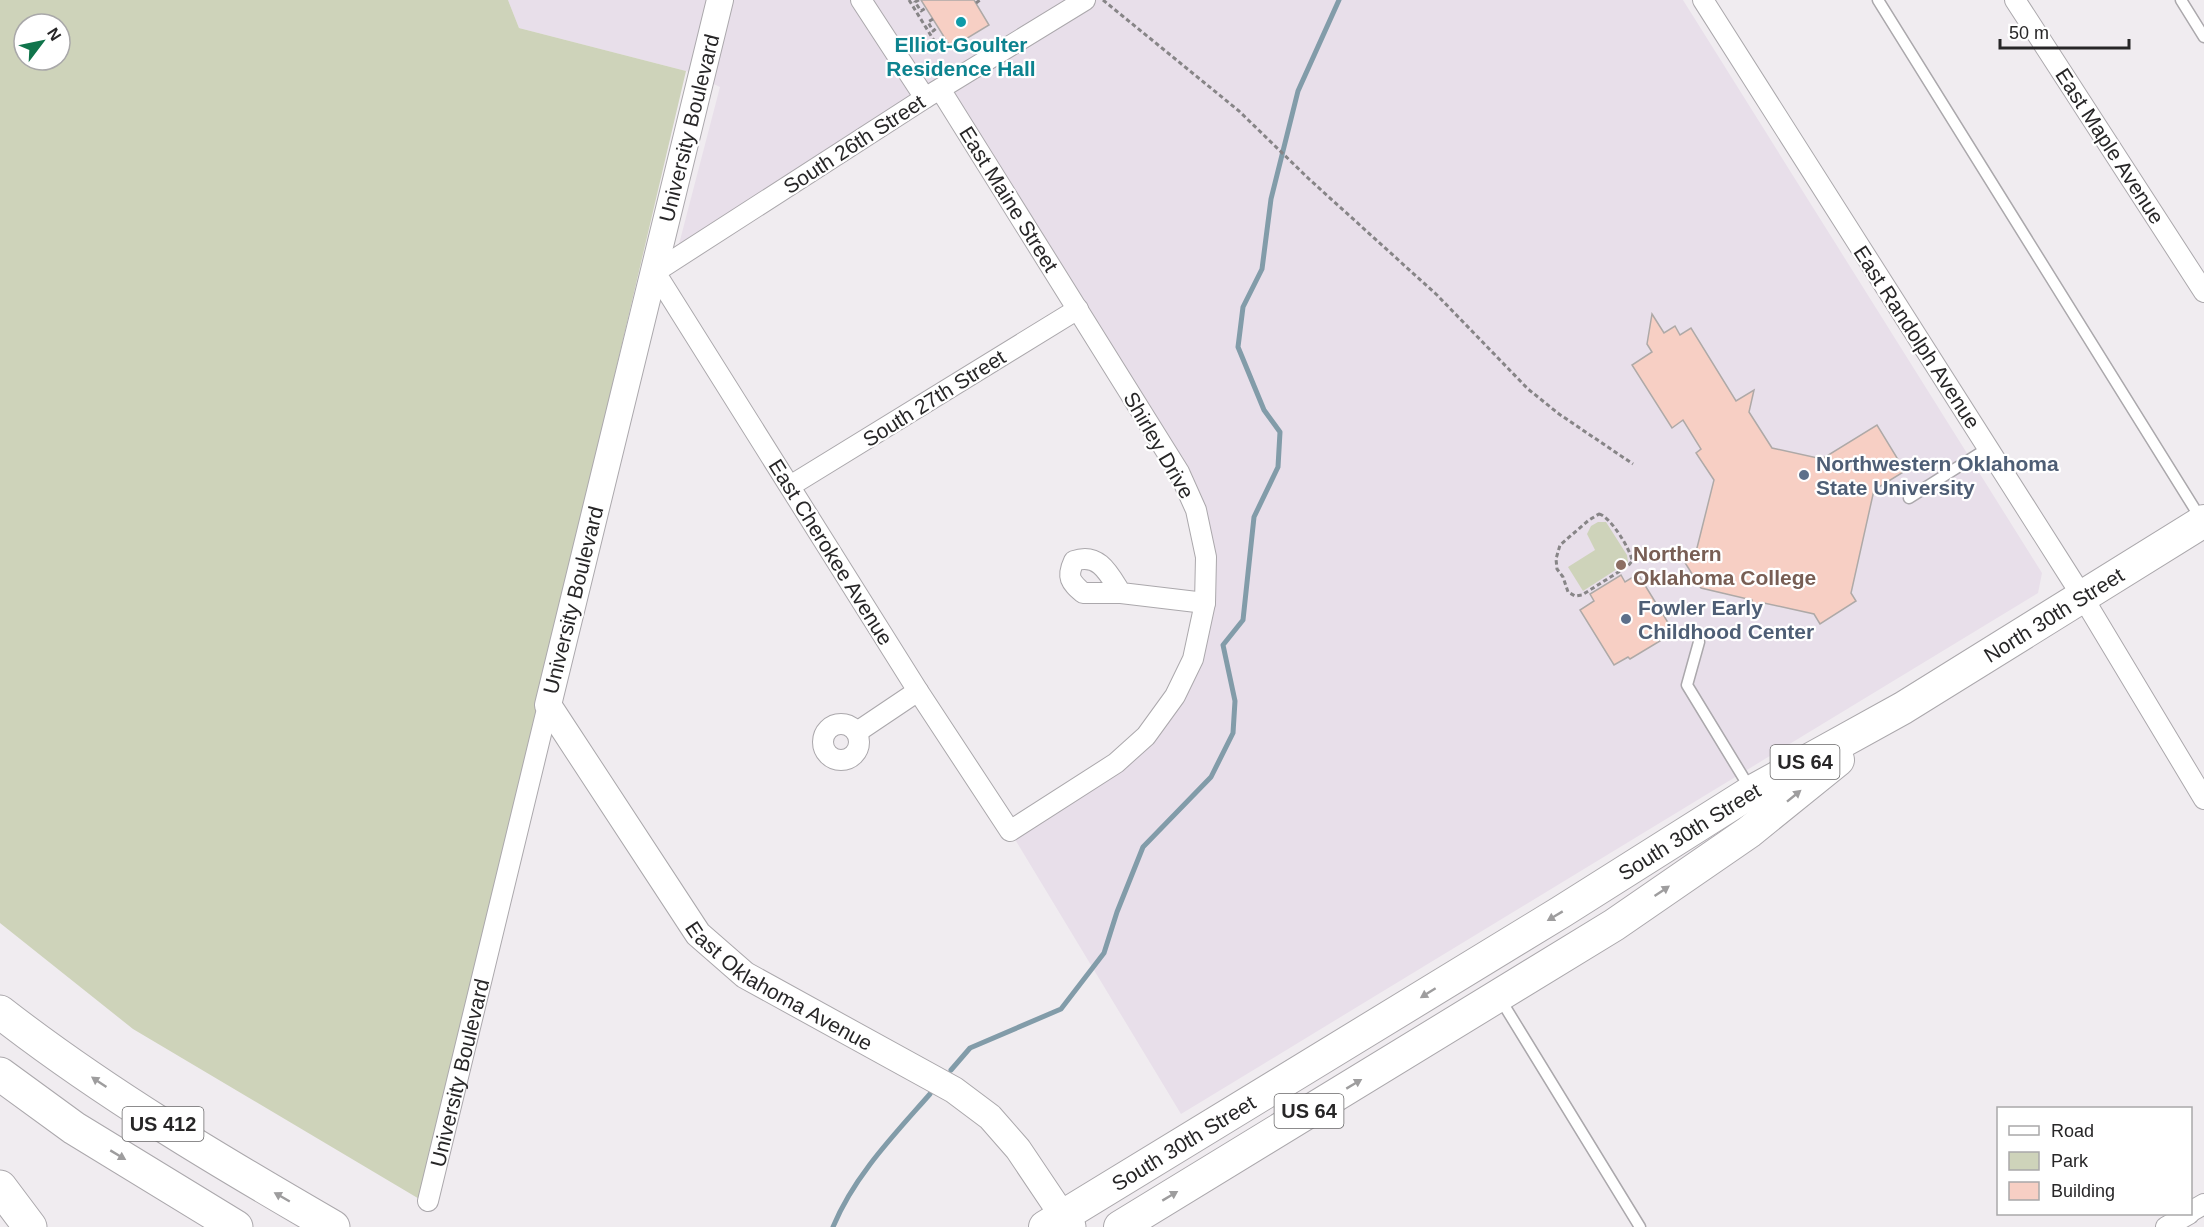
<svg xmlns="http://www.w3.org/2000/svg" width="2204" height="1227" viewBox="0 0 2204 1227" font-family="Helvetica,sans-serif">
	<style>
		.built { fill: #e8dfea }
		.green { fill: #ced3ba; fill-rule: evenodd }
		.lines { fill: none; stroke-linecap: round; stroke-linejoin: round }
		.stream { stroke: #829ca9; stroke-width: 5 }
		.building { fill: #f7cfc4; stroke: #aea9a7; stroke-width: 1.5 }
		.service-casing { stroke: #aba8ac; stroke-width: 13 }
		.minor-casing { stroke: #aba8ac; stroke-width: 22 }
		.tertiary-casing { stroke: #aba8ac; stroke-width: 28 }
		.primary-casing { stroke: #aba8ac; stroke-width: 34 }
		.trunk-casing { stroke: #aba8ac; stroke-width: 35 }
		.path { stroke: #878587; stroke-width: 3; stroke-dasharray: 4.5 3; stroke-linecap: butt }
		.service { stroke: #fff; stroke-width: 10 }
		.minor { stroke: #fff; stroke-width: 20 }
		.tertiary { stroke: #fff; stroke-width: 26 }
		.primary { stroke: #fff; stroke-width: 32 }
		.trunk { stroke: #fff; stroke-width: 33 }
		.oneway { fill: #9e9d9e }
		.culture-dot { fill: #0f9aa8; stroke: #fff; stroke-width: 2 }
		.service-dot { fill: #5c6f8a; stroke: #fff; stroke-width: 2 }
		.education-dot { fill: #8d6e63; stroke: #fff; stroke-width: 2 }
		.labels { text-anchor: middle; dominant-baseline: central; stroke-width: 4.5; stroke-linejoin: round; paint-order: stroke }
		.shield { fill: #fff; stroke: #686768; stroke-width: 1.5 }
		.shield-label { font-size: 20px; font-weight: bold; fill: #272627 }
		.culture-label { font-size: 21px; font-weight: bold; fill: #0d838f; stroke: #fff }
		.street-label { font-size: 21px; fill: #272627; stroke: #fff }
		.service-label { font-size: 21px; font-weight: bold; fill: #4e5e75; stroke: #fff; text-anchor: start }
		.education-label { font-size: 21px; font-weight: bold; fill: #785e54; stroke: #fff; text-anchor: start }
	</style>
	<rect width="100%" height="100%" fill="#f0ecf0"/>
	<path class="built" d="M 508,0 L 1683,0 L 2042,573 L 2038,593 L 1181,1114 L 1010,831 L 1116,763 L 1175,696 L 1205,603 L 1196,510 L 940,89 L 672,271 L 720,87 L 686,71 L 519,28 Z"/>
	<path class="green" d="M 0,0 L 508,0 L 519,28 L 686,71 L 421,1200 L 133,1029 L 0,923 ZM 24,24 L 60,24 L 60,60 L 24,60 Z
		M 1598,522 L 1606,522 L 1627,555 L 1628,562 L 1583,591 L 1568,567 L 1595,550 L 1587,534 L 1591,526 Z"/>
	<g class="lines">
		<path class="stream" d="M 951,1070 L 970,1048 L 1061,1009 L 1104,953 L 1117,912 L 1143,847 L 1211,777 L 1233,733 L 1235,701 L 1223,645 L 1243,620 L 1254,517 L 1278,467 L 1280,432 L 1264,410 L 1238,347 L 1243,307 L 1262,269 L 1271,199 L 1298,91 L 1339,0
			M 833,1227 C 854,1176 894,1135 930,1094"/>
	</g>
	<path class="building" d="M 921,0 L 974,0 L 989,25 L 951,48 Z
		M 1652,314 L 1664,333 L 1675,326 L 1680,335 L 1691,328 L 1736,401 L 1754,390 L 1749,412 L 1772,448 L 1822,459 L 1877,425 L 1905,471 L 1874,490 L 1851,593 L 1856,601 L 1820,624 L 1814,614 L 1764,603 L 1749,613 L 1752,600 L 1701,588 L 1682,558 L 1697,548 L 1714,480 L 1696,453 L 1701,449 L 1683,420 L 1672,428 L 1632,365 L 1652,352 L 1647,344 Z
		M 1638,574 L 1672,629 L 1658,638 L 1660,641 L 1630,659 L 1628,657 L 1614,665 L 1580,610 L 1594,601 L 1590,594 L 1621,575 L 1625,582 Z"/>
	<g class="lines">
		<g class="service-casing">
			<path id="service" d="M 1878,0 L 2201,519
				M 2181,0 L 2204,37
				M 1909,498 L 1988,448
				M 1699,642 L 1687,685 L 1751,790
				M 1499,997 L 1640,1227"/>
		</g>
		<g class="minor-casing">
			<g id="minor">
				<path d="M 861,0 L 925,98"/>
				<path d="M 1703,0 L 2082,596 L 2204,799"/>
				<path d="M 2015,0 L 2204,292"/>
				<path d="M 940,89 L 1179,472 L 1196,510 L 1206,557 L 1205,603 L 1193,659 L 1175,696 L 1146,736 L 1116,763 L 1010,831 L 918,691 L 655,272 L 925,98 L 1085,0"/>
				<path d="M 790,486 L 1078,309"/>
				<path d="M 1121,593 L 1083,593 C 1071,582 1066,578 1074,561 C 1099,552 1109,574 1121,593 L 1205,603"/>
				<circle cx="841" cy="742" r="18"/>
				<path d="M 857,732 L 918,691"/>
				<path id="s1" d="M 428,1201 L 548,705"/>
				<path d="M 2190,1212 L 2204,1204"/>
				<path d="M 2166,1227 L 2189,1214"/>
			</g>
		</g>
		<g class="tertiary-casing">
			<g id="tertiary">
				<path id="s2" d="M 720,0 L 548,705 L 698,934 L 745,975 L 954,1090 L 990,1117 L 1018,1149 L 1063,1216"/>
			</g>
		</g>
		<g class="primary-casing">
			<g id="primary">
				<path id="s3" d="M 1045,1227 L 1561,912 L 1751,792 L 1903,708 L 2204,521"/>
				<path d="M 1120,1227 L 1614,925 L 1749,832 L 1838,760"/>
			</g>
		</g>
		<g class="trunk-casing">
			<path id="trunk" d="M 0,1012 C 104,1093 219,1161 333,1227
				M 0,1074 L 74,1128 L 236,1227
				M 0,1187 L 30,1227
				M 1063,1216 L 1069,1227"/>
		</g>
		<path class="path" d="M 909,0 L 938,47
			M 919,0 L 915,2 L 921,11 L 926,8
			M 1103,0 L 1239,111 L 1309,179 L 1437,295 L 1528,389 L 1559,414 L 1633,464
			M 976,3 L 980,0
			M 933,19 L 928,22 L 933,31 L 938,27
			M 931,52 L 943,45 L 941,42 L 945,39
			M 1599,514 C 1610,516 1631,550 1632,561 L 1628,566 L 1582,595 L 1575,596 L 1568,592 L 1563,577 L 1557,569 L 1556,559 L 1560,545 L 1589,520 Z"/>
		<use href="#service" class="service"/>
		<use href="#minor" class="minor"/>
		<use href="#tertiary" class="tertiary"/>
		<use href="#primary" class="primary"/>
		<use href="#trunk" class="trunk"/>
	</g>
	<defs><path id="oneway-solid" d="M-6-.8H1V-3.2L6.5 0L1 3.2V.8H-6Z" transform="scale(1.5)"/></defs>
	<g class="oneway">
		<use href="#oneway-solid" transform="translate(1794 796) rotate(-39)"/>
		<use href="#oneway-solid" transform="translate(1662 891) rotate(-34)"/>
		<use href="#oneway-solid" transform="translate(1555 916) rotate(149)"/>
		<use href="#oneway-solid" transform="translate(1428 993) rotate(148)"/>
		<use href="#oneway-solid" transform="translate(99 1082) rotate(-146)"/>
		<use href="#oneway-solid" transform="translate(1354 1084) rotate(-31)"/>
		<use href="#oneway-solid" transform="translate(118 1155) rotate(31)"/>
		<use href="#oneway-solid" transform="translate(1170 1196) rotate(-31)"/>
		<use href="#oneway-solid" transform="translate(282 1197) rotate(-150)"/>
	</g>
	<circle class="culture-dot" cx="961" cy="22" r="6"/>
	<g class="service-dot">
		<circle cx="1804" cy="475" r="6"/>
		<circle cx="1626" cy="619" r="6"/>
	</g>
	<circle class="education-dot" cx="1621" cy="565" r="6"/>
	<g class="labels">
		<g class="shield">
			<rect x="1770.5" y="745" width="69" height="34" rx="4.5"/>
			<rect x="1274.5" y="1094" width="69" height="34" rx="4.5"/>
			<rect x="122.5" y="1107" width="81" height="34" rx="4.5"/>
		</g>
		<g class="shield-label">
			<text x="1805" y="762">US 64</text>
			<text x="1309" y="1111">US 64</text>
			<text x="163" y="1124">US 412</text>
		</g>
		<g class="culture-label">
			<text x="961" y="44">Elliot-Goulter<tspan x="961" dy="24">Residence Hall</tspan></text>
		</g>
		<g class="street-label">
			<text transform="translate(689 128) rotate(-76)">University Boulevard</text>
			<text transform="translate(854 144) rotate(-33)">South 26th Street</text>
			<text transform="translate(2110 146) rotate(57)">East Maple Avenue</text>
			<text transform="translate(1009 199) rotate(58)">East Maine Street</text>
			<text transform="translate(1917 337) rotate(57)">East Randolph Avenue</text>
			<text transform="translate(934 398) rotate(-32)">South 27th Street</text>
			<text transform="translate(1159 445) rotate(60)">Shirley Drive</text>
			<text transform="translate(831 552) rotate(58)">East Cherokee Avenue</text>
			<text transform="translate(573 600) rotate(-76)">University Boulevard</text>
			<text stroke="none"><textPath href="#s3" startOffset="1180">North 30th Street</textPath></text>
			<text stroke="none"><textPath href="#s3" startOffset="756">South 30th Street</textPath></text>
			<text stroke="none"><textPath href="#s2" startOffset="1096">East Oklahoma Avenue</textPath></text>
			<text stroke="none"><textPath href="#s1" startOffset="132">University Boulevard</textPath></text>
			<text stroke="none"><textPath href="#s3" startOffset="162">South 30th Street</textPath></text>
		</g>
		<g class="service-label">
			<text x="1816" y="463">Northwestern Oklahoma<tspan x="1816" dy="24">State University</tspan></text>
			<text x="1638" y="607">Fowler Early<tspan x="1638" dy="24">Childhood Center</tspan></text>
		</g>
		<g class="education-label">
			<text x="1633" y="553">Northern<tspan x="1633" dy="24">Oklahoma College</tspan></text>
		</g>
	</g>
	<rect x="1997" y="1107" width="195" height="108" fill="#ffffff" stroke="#a9a8a9" stroke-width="1.5"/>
	<rect x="2009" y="1126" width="30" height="9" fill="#ffffff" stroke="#a9a8a9" stroke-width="1.5"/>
	<text x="2051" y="1137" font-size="18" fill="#272627">Road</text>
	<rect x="2009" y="1152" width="30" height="18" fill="#ced3ba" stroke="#a9a8a9" stroke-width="1.5"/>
	<text x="2051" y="1167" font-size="18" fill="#272627">Park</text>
	<rect x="2009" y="1182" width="30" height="18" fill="#f7cfc4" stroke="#a9a8a9" stroke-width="1.5"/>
	<text x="2051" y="1197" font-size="18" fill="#272627">Building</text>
	<g transform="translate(42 42) rotate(58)"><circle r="28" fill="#ffffff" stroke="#a9a8a9" stroke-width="1.5"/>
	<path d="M0-4.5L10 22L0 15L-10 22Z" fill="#10744b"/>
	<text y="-9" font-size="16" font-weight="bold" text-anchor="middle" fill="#272627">N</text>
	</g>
	<path d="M2000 39v9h129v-9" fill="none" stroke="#272627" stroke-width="3"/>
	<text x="2009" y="39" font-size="18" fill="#272627" stroke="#ffffff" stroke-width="4.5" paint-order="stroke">50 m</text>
</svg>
